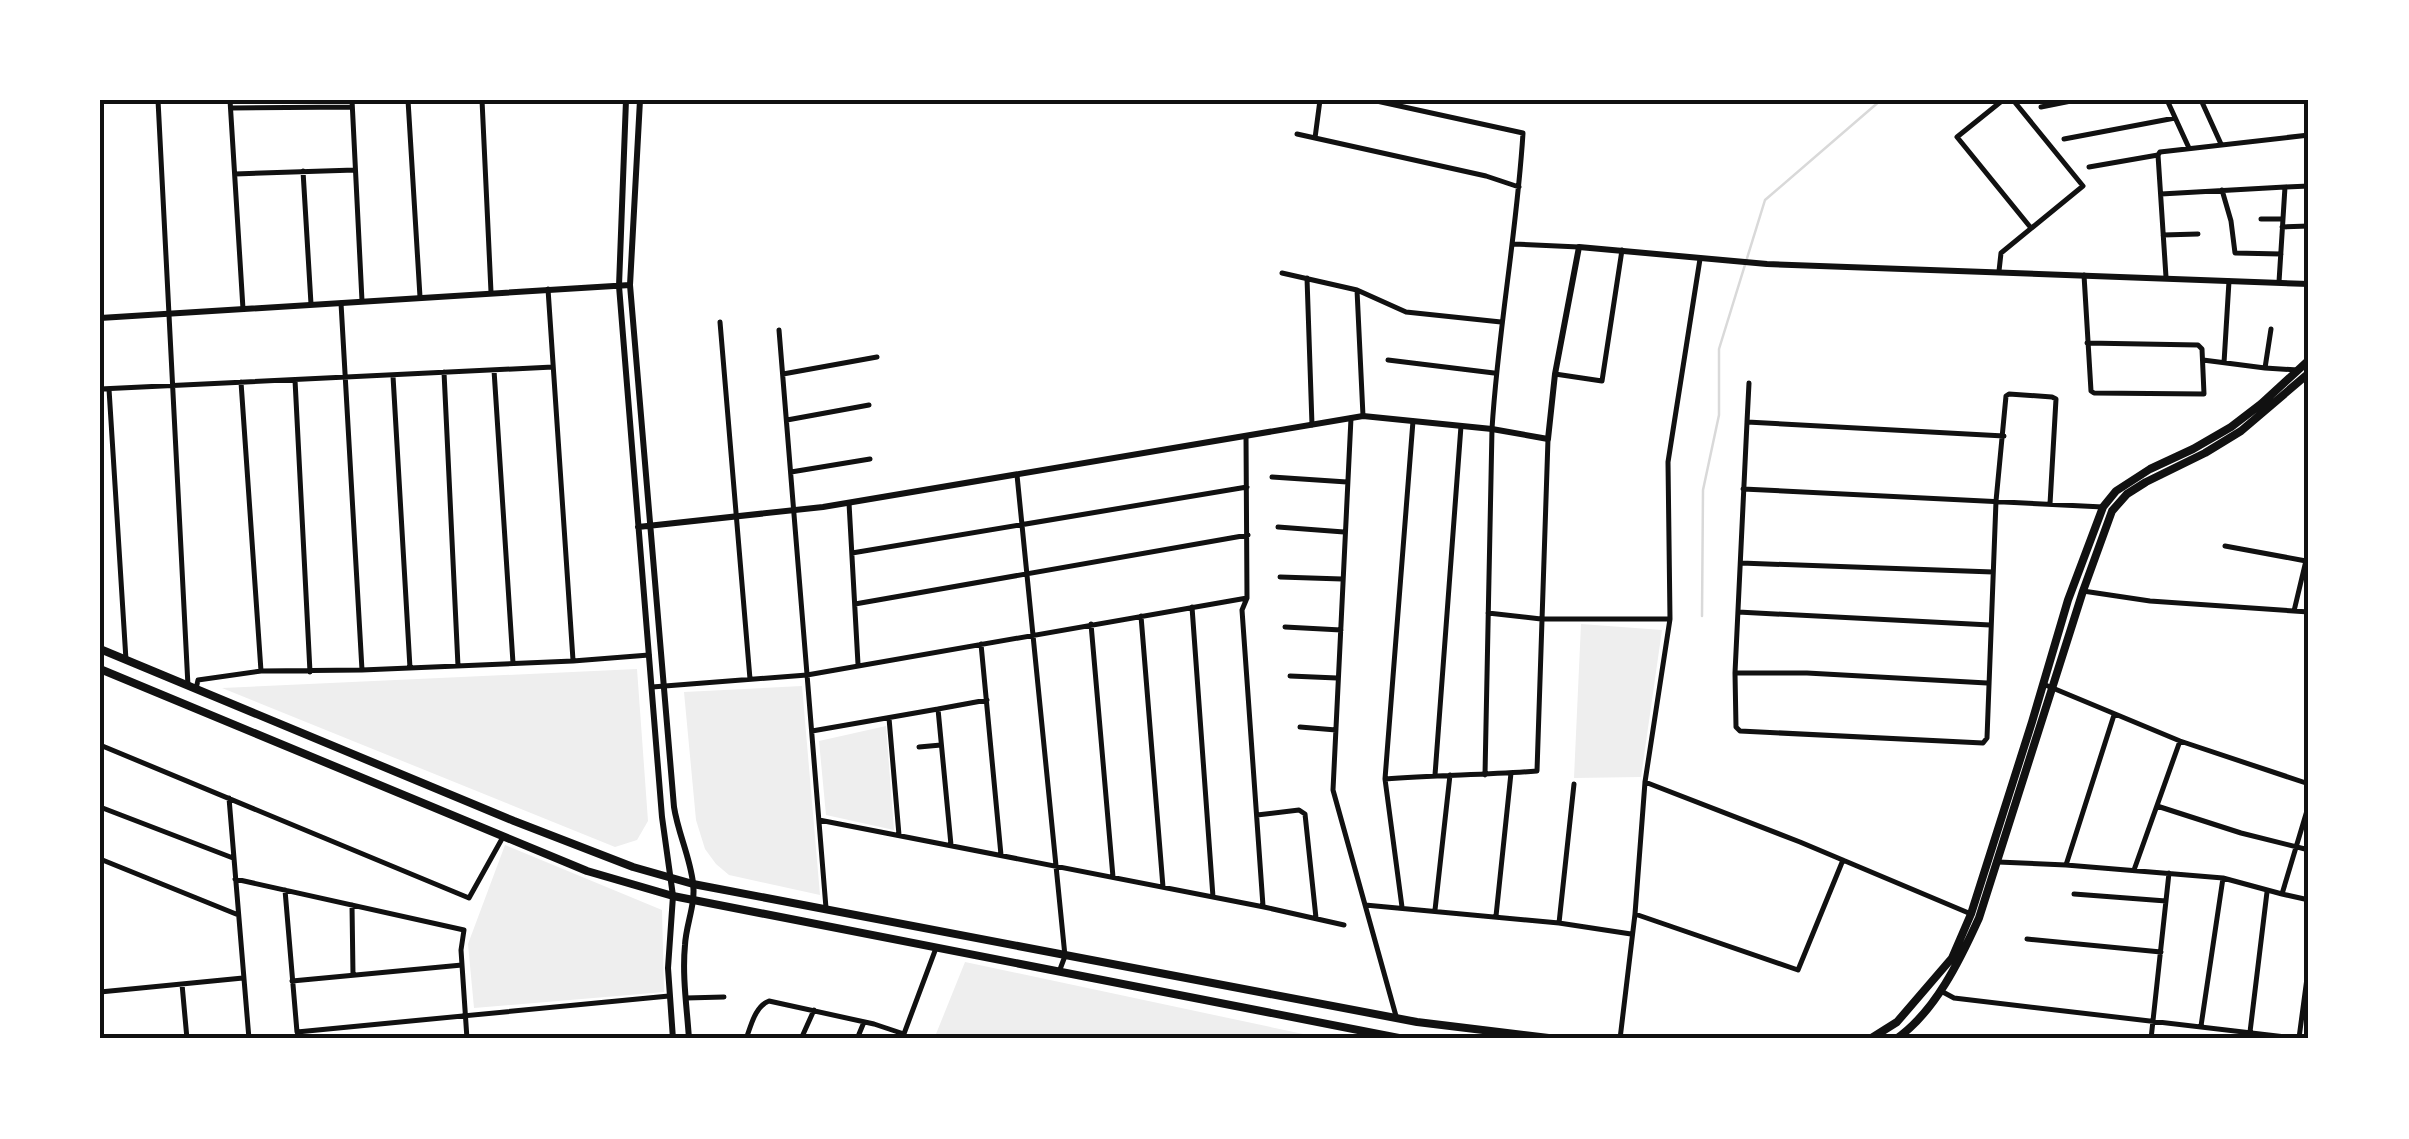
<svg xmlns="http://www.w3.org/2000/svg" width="2409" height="1139" viewBox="0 0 2409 1139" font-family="Commissioner,sans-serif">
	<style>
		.green { fill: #eee }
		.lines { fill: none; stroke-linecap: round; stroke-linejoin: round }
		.stream { stroke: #d9d9d9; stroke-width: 2.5 }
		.minor { stroke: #111; stroke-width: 5 }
		.tertiary { stroke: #111; stroke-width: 6 }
		.secondary { stroke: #111; stroke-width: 8 }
		.neatline { fill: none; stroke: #111; stroke-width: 4 }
	</style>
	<rect width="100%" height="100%" fill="#fff"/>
	<path class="green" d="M 1581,624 L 1662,630 L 1641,777 L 1574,778 Z
		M 637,669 L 648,821 L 637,840 L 615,847 L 222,688 Z
		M 802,686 L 820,895 L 729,875 L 716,864 L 705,849 L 696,820 L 684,692 Z
		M 886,726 L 894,830 L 826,815 L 819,741 Z
		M 505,845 L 662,910 L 664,992 L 474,1008 L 468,944 Z
		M 965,962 L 1327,1039 L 934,1039 Z"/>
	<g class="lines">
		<path class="stream" d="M 1702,616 L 1703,490 L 1719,415 L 1719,349 L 1765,200 L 1881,100"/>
		<path class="minor" d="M 158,100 L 188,686
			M 230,100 L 243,309
			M 352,100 L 362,301
			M 408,100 L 420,297
			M 482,100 L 491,292
			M 1372,100 L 1523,133 C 1517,232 1498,330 1492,429 L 1485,775
			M 2003,100 L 1957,137 L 2031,228
			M 2167,100 L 2189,148
			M 2201,100 L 2221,144
			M 2041,107 L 2076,100
			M 231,108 L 352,107
			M 1297,134 L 1486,176 L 1519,187
			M 1315,138 L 1320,100
			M 2064,139 L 2175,118
			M 2089,167 L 2158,155
			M 303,171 L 311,304
			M 235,174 L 355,170
			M 2222,190 L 2231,221 L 2235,253 L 2281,254
			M 2161,194 L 2285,187
			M 2261,219 L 2283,219
			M 2282,227 L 2309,226
			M 2163,235 L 2198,234
			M 1514,244 L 1579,247
			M 1999,271 L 2001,253 L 2083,186 L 2013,100
			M 1282,273 L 1357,290 L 1363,416
			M 2084,275 L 2091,391 L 2094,393 L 2204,394 L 2202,349 L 2198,345 L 2087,343
			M 2166,277 L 2158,155 L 2160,152 L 2309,135
			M 1307,278 L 1312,425
			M 2279,282 L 2285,187 L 2309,186
			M 548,289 L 573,660
			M 1357,290 L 1406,312 L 1501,322
			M 341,303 L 362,670
			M 720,322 L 750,679
			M 779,330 L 826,908
			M 1388,360 L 1494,373
			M 2203,360 L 2265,368 L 2298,370
			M 2224,363 L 2229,281
			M 2265,368 L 2271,329
			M 494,370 L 513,663
			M 444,372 L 458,666
			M 783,374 L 877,357
			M 1555,374 L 1602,381 L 1622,250
			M 393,376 L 410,668
			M 295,380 L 310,672
			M 241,382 L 261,671
			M 100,389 L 553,367
			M 109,389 L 126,660
			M 1351,418 L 1333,790 L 1396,1016
			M 787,420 L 869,405
			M 1747,422 L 1749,383
			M 1246,436 L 1247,598 L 1242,610 L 1263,906
			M 2004,436 L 1747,422 L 1735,673 L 1736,727 L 1740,731 L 1983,743 L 1987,738 L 1996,501 L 2006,396 L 2009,394 L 2052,397 L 2056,399 L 2050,504
			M 791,472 L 870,459
			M 1017,475 L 1065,956 L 1059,972
			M 1272,477 L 1347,482
			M 1743,489 L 2103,507
			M 849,503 L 858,664
			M 1278,527 L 1344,532
			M 2225,546 L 2306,561
			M 852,553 L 1247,487
			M 1741,563 L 1993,572
			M 1280,577 L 1342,579
			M 2083,591 L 2150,601 L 2309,612
			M 855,604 L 1248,535
			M 1192,607 L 1213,897
			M 2294,611 L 2309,548
			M 1738,612 L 1990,625
			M 1488,613 L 1541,619 L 1670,619
			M 1141,616 L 1163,887
			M 1091,624 L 1113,877
			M 1285,627 L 1341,630
			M 981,644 L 1001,855
			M 1735,673 L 1807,673 L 1987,683
			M 1290,676 L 1337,678
			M 2043,684 L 2180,741 L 2309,784
			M 652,687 L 807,675 L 1247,598
			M 196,689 L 198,680 L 261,671 L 362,670 L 573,661 L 649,655
			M 938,709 L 987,700
			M 889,718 L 899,835
			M 1300,727 L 1336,730
			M 812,731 L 938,709 L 951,845
			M 100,745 L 469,898 L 503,837
			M 919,747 L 941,745
			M 1435,775 L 1461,426
			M 1385,779 C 1436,775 1487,775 1537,771 L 1548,439
			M 1645,782 L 1800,842 L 1971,914
			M 229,798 L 249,1039
			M 2309,804 L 2282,894 L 2309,900
			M 2157,806 L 2241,833 L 2309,850
			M 100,807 L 233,858
			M 1257,815 L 1299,810 L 1305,814 L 1316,918
			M 819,820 L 1264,907 L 1344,925
			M 100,859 L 236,914
			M 1998,862 L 2066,865 L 2223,878 L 2282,894
			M 2066,865 L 2114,715
			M 2134,870 L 2180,741
			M 235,879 L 464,930 L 461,950 L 467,1039
			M 285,890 L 297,1032 L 669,996
			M 2074,894 L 2166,901
			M 352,905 L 353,975
			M 1365,905 L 1559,923 L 1631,934
			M 1402,907 L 1385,779 L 1413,421
			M 1435,910 L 1450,775
			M 1635,914 L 1798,970 L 1843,860
			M 1496,916 L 1511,773
			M 1559,923 L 1574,784
			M 2027,939 L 2161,952
			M 292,981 L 462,965
			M 182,984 L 187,1039
			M 1941,991 L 1954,998 L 2303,1039
			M 100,992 L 243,978
			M 686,998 L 724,997
			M 2201,1026 L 2223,878
			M 2250,1032 L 2267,892
			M 2299,1038 L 2309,963
			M 746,1039 C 751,1026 755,1006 769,1001 L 874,1024 L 904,1034
			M 801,1039 L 814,1010
			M 857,1039 L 864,1022
			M 902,1039 L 936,948
			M 1620,1039 L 1635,914 L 1645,782 L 1670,619 L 1668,462 L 1700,259
			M 2151,1039 L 2169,873"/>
		<path class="tertiary" d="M 626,100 L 619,286 L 662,817 L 673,896 L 668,968 L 673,1039
			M 640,100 L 630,285 L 674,807 C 678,833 690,857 693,883 C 696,904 686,924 685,945 C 682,976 687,1008 689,1039
			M 100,318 L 630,285
			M 638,527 L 823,507 L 1363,416 L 1492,429 L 1548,439 L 1555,374 L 1579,247 L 1767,264 L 2309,284"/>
		<path class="secondary" d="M 100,649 L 514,821 L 633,867 L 693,884 L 1417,1022 L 1557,1039
			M 100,669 L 587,871 L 673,896 L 1404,1039
			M 1870,1039 L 1897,1022 L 1952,958 L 1971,914 L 2032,722 L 2068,600 L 2103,507 L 2116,491 L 2150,469 L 2193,449 L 2231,427 L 2261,404 L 2309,360
			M 1896,1039 C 1935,1012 1960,960 1979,918 L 2083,591 L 2112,511 L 2127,494 L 2146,482 L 2205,453 L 2241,431 L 2309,373"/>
	</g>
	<rect width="2409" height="1139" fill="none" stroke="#ffffff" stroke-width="205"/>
	<rect x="102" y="102" width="2204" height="934" class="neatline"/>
</svg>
